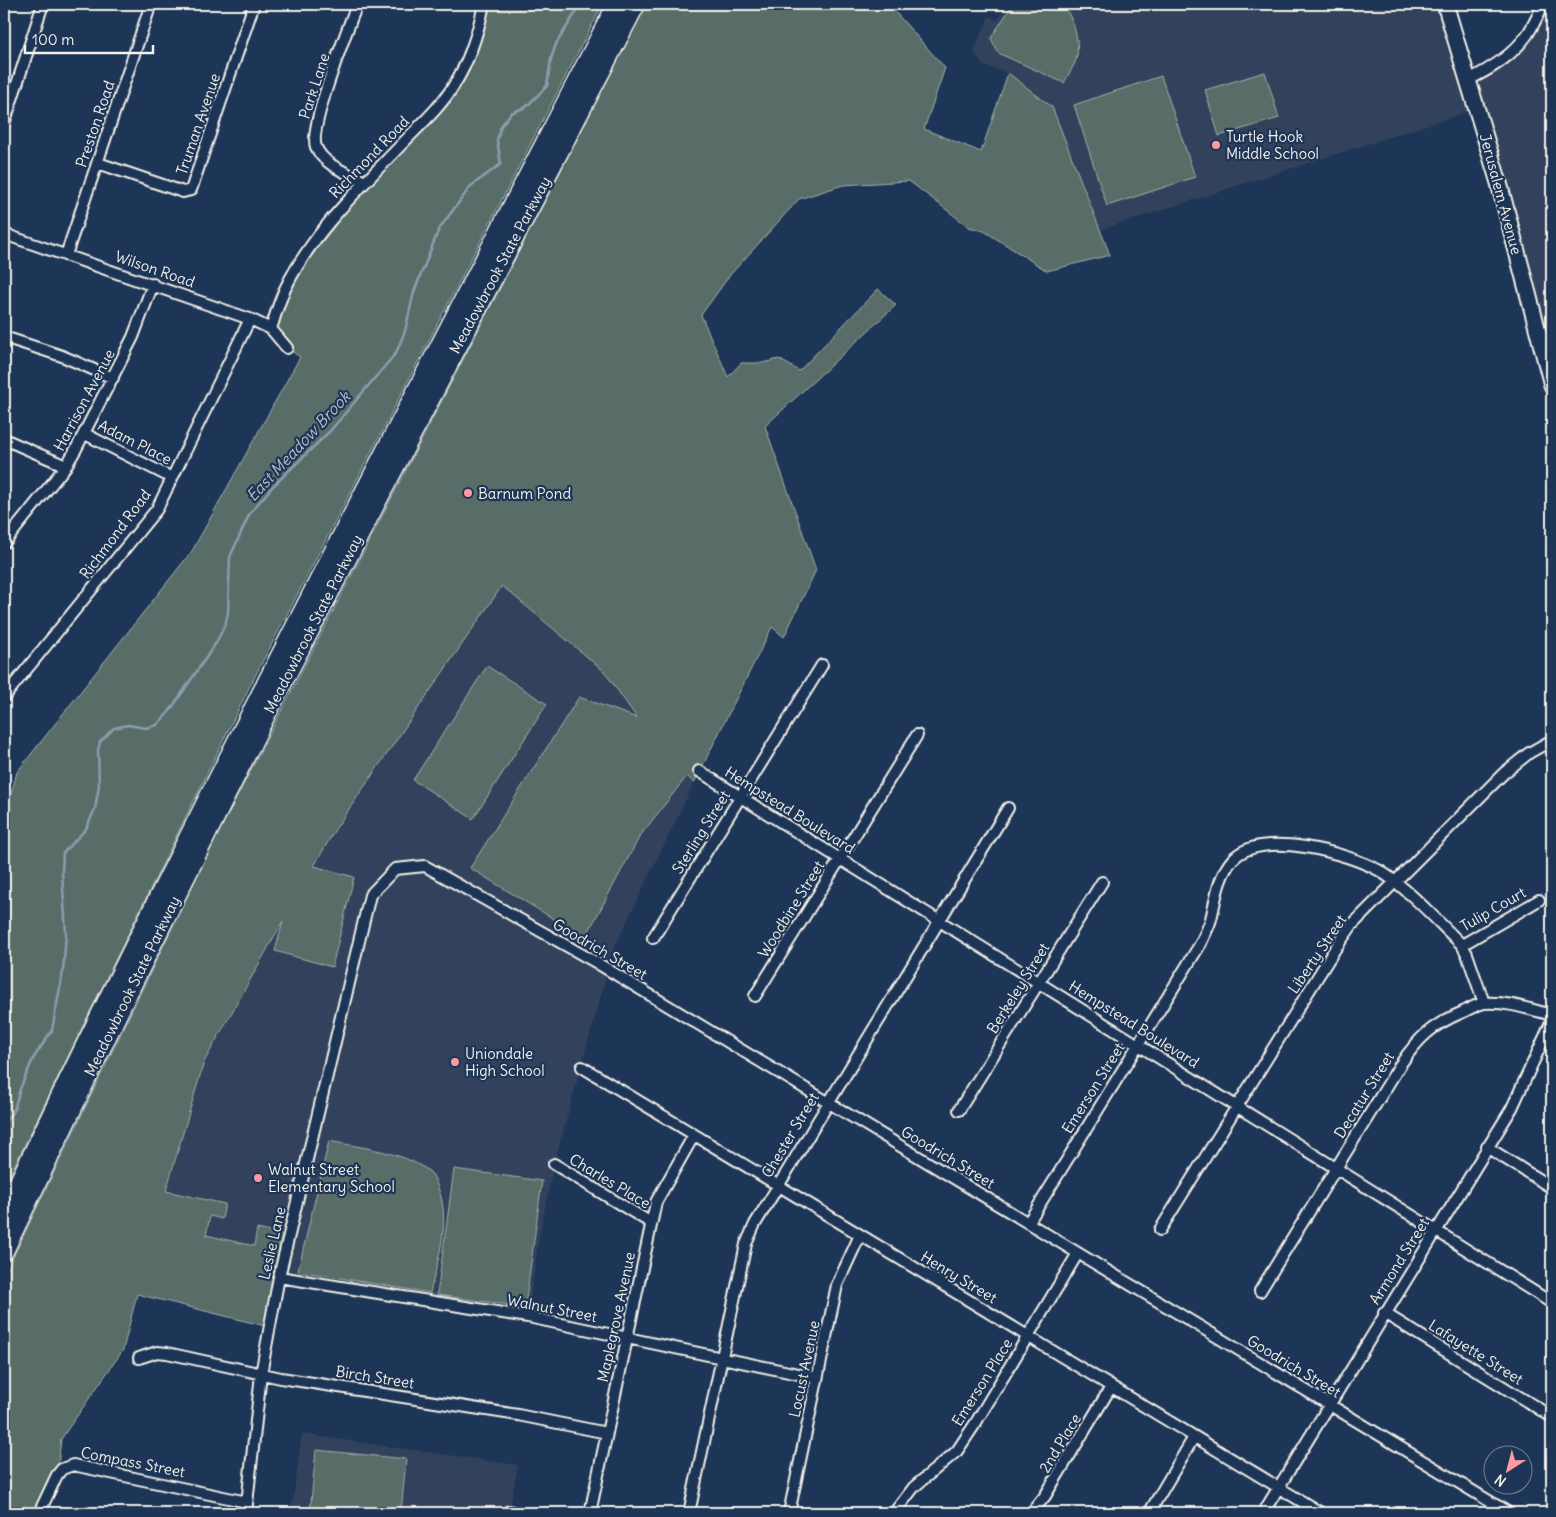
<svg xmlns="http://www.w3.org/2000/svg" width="1556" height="1517" viewBox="0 0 1556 1517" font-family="Delius,sans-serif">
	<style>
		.built { fill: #30435c }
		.green { fill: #586d68; stroke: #a6afa8 }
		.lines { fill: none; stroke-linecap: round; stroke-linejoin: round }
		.stream { stroke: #8b9db0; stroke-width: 2.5 }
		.minor-casing { stroke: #f4f1e8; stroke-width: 14 }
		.primary-casing { stroke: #f4f1e8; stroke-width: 19 }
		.motorway-casing { stroke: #f4f1e8; stroke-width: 21 }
		.minor { stroke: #1d3557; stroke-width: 10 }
		.primary { stroke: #1d3557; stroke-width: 15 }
		.motorway { stroke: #1d3557; stroke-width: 18 }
		.poi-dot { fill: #ff9aa2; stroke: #1d3557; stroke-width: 2 }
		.labels { text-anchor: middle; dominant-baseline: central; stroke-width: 4.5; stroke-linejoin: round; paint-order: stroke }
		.street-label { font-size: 15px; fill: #f4f1e8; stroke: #1d3557 }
		.poi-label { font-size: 15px; fill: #f4f1e8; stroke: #1d3557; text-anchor: start }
		.water-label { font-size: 16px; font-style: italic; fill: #b7c0c7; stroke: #1d3557 }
	</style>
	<rect width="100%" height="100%" fill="#1d3557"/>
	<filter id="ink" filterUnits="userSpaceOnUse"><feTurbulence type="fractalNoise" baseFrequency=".02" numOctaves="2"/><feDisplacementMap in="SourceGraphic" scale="10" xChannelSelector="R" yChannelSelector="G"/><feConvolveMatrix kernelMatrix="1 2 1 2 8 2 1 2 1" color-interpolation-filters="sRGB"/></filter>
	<g filter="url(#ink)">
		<path class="built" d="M 1009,4 L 1445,4 L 1468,80 L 1502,61 L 1538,14 L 1552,29 L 1552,385 L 1477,109 L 1100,230 L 1082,181 L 1008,73 L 982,65 L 974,51 L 989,16 L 997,21 Z
			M 502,585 L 604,671 L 682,782 L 687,775 L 694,783 L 605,967 L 608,970 L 554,1164 L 539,1236 L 528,1317 L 279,1277 L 137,1294 L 204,1062 L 336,828 Z
			M 302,1434 L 518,1465 L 509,1513 L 291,1513 Z"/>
		<path class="green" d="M 484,4 L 603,4 L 249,688 L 4,1187 L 4,820 L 17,772 L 192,551 L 300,357 L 287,348 L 271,329 L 309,248 L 453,87 Z
			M 647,4 L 888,4 L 945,68 L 924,129 L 981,152 L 1008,73 L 1052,107 L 1110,255 L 1047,271 L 984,231 L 969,227 L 909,181 L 843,185 L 799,199 L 730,275 L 701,315 L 728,377 L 741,363 L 762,363 L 779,359 L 799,371 L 878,289 L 896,305 L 765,426 L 816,570 L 784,637 L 772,627 L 694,783 L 687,776 L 640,836 L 585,938 L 470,868 L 579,697 L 637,718 L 604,671 L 502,586 L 336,828 L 314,866 L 354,877 L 332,967 L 275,951 L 283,921 L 204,1062 L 166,1191 L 225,1204 L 222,1219 L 210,1216 L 206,1235 L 254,1246 L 257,1229 L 289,1236 L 269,1327 L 137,1294 L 123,1350 L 61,1439 L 57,1475 L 39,1513 L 4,1513 L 4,1276 L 208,853 Z
			M 1013,4 L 1062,4 C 1072,15 1080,39 1077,55 C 1076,64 1068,75 1064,83 L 998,53 L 991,38 Z
			M 1265,72 L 1279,118 L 1219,136 L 1205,90 Z
			M 1161,76 L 1195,177 L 1107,206 L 1074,105 Z
			M 487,666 L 547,704 L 473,819 L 413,780 Z
			M 329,1141 C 363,1148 402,1151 430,1172 C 434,1175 435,1181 437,1185 C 452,1220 438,1259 430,1293 L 298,1271 Z
			M 454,1169 L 542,1181 L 525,1307 L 437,1295 Z
			M 316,1450 L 406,1459 L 401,1513 L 310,1513 Z"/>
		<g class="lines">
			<path class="stream" d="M 4,1123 L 14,1110 L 20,1089 L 33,1059 L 52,1030 L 63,972 L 66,934 L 62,872 L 63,853 L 86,829 L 95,809 L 99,785 L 98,750 L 100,742 L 114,728 L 128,725 L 146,728 L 157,725 L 169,712 L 216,643 L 225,625 L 228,613 L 230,557 L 250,513 L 273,486 L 330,431 L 396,353 L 405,331 L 414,292 L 439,229 L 471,186 L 501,164 L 497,140 L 501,126 L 511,113 L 526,107 L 547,86 L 551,59 L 556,44 L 581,4"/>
			<g class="minor-casing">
				<path id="minor" d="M 357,4 C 348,29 308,127 316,147 C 323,165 349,174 365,182
					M 1468,80 C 1491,69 1512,56 1527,35 C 1534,25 1538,14 1544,4
					M 4,124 L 43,4
					M 98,163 L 183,192 L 191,190 L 254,4
					M 4,234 L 250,319 L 271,329 L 287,348
					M 66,255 L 151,4
					M 271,329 C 275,316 279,302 285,289 C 312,233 358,190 401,145 C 419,126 440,108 454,85 C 470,60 478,33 484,4
					M 4,337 L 62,356 L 113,378
					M 85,434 L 172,478
					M 4,439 L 66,466
					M 4,543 L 66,466 L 76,449 L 133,337 L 153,284
					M 4,697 L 157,509 L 250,319
					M 699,771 L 1552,1303
					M 653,938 L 822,665
					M 1462,945 L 1539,900
					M 755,996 L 917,735
					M 582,1067 L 1321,1513
					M 959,1110 L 1102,882
					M 1487,1147 L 1552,1188
					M 554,1164 L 651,1223
					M 1028,1223 L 1201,943 C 1204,935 1209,927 1211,919 C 1216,898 1218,876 1233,859 C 1260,829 1349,853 1380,871 C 1410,890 1436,920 1462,945 L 1467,954 L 1484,1003
					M 1160,1230 L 1335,949 L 1352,925 L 1504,773 L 1529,753 L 1552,740
					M 279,1277 L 528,1317 L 817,1378
					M 1260,1291 L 1400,1065 C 1419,1037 1432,1025 1463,1012 C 1469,1009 1478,1004 1484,1003 C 1506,1001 1532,1010 1552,1015
					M 1384,1313 L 1552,1417
					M 139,1358 L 157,1352 L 167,1353 L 281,1378 L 518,1415 L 607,1433
					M 509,1511 L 517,1513
					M 39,1513 L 57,1475 L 62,1469 L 73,1465 L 247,1502
					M 246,1513 L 261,1374 L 279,1277 L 370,895 L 395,869 L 425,866 L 597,963 L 1509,1513
					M 590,1513 L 656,1202 L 694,1135
					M 689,1513 L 746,1244 L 755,1224 L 1008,808
					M 789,1513 L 837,1285 L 860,1235
					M 894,1513 L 914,1487 L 957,1451 L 975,1424 L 1078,1253
					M 1031,1513 L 1045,1496 L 1111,1387
					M 1149,1513 L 1194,1437
					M 1263,1513 L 1512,1108 L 1552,1021"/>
			</g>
			<g class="primary-casing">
				<path id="primary" d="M 1445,4 L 1499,183 L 1552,385"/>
			</g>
			<g class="motorway-casing">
				<path id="motorway" d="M 4,1213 C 199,805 409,405 617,4
					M 4,1251 L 125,999 L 270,707 L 636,4"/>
			</g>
			<use href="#minor" class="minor"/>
			<use href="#primary" class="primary"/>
			<use href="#motorway" class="motorway"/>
		</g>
	</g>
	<g class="poi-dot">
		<circle cx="1216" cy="145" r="5"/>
		<circle cx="468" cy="493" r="5"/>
		<circle cx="455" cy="1062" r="5"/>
		<circle cx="258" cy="1178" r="5"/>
	</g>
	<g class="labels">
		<g class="street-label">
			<text transform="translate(314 86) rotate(-72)">Park Lane</text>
			<text transform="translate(95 124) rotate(-71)">Preston Road</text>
			<text transform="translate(198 124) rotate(-71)">Truman Avenue</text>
			<text transform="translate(369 157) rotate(-46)">Richmond Road</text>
			<text transform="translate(1501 194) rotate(75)">Jerusalem Avenue</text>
			<text transform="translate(500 265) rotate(-62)">Meadowbrook State Parkway</text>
			<text transform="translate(155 269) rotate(19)">Wilson Road</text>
			<text transform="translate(84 400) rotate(-62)">Harrison Avenue</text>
			<text transform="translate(135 442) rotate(27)">Adam Place</text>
			<text transform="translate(115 534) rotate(-53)">Richmond Road</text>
			<text transform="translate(313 624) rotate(-63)">Meadowbrook State Parkway</text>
			<text transform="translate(790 810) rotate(32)">Hempstead Boulevard</text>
			<text transform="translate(701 832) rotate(-58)">Sterling Street</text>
			<text transform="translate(791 909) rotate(-58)">Woodbine Street</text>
			<text transform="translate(1493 909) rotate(-30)">Tulip Court</text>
			<text transform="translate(600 949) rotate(30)">Goodrich Street</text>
			<text transform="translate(1317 954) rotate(-56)">Liberty Street</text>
			<text transform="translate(132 986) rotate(-64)">Meadowbrook State Parkway</text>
			<text transform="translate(1018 988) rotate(-58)">Berkeley Street</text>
			<text transform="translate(1134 1024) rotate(32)">Hempstead Boulevard</text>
			<text transform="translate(1093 1088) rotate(-58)">Emerson Street</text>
			<text transform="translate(1364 1095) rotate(-58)">Decatur Street</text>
			<text transform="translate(790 1135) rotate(-59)">Chester Street</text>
			<text transform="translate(948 1157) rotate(31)">Goodrich Street</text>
			<text transform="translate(610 1181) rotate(31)">Charles Place</text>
			<text transform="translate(272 1243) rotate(-77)">Leslie Lane</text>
			<text transform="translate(1399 1261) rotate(-58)">Armond Street</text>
			<text transform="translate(959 1277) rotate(31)">Henry Street</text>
			<text transform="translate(552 1308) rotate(11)">Walnut Street</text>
			<text transform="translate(616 1317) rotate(-78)">Maplegrove Avenue</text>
			<text transform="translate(1476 1352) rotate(32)">Lafayette Street</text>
			<text transform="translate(1294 1366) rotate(31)">Goodrich Street</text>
			<text transform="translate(804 1369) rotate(-78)">Locust Avenue</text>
			<text transform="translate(375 1377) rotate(9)">Birch Street</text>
			<text transform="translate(982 1382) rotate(-58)">Emerson Place</text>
			<text transform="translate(1060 1443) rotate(-59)">2nd Place</text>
			<text transform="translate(133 1462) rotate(11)">Compass Street</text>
		</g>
		<g class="poi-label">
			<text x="1226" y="136">Turtle Hook<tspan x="1226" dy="17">Middle School</tspan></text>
			<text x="478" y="493">Barnum Pond</text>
			<text x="465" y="1053">Uniondale<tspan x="465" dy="17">High School</tspan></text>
			<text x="268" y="1169">Walnut Street<tspan x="268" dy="17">Elementary School</tspan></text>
		</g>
		<g class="water-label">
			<text transform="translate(298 446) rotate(-47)">East Meadow Brook</text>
		</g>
	</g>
	<rect width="1556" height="1517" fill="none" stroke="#1d3557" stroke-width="20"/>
	<rect x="10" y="10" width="1536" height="1497" fill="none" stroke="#f4f1e8" stroke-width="2" filter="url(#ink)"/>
	<g transform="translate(1508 1470) rotate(216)"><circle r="24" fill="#1d3557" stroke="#738091"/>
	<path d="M0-4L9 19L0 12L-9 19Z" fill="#ff9aa2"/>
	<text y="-8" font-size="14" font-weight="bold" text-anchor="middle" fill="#f4f1e8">N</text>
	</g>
	<path d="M25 45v8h128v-8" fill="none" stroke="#f4f1e8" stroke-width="2.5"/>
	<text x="32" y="45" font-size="15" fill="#f4f1e8" stroke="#1d3557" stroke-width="4" paint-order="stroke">100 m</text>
</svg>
